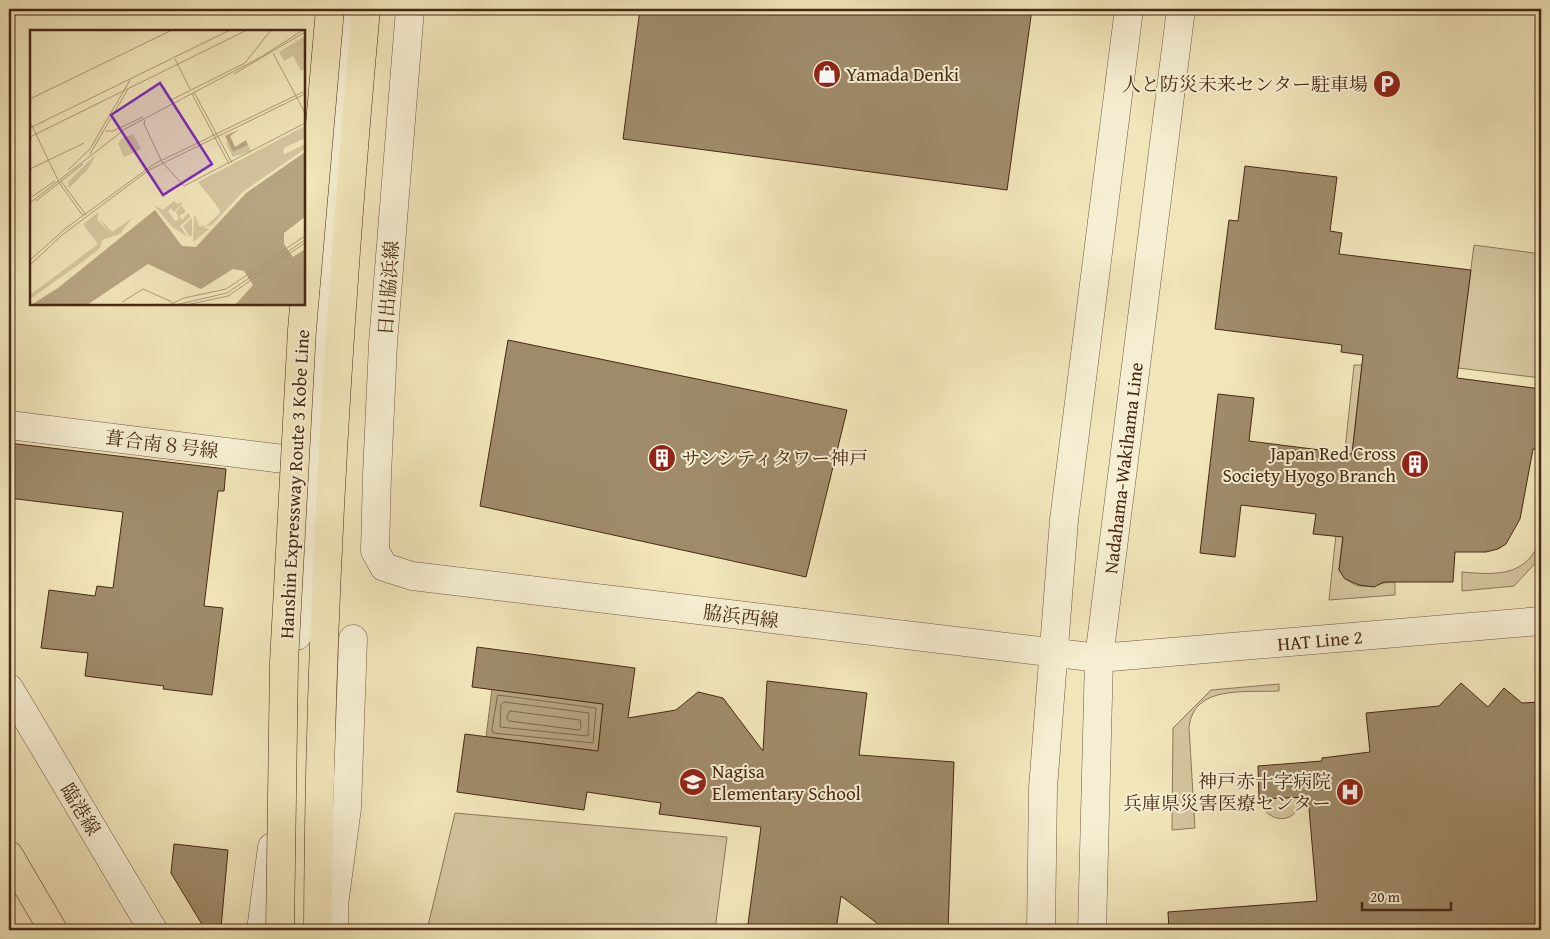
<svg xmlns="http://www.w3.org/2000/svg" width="1550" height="939" viewBox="0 0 1550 939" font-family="'Gentium Book Plus','Noto Serif JP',serif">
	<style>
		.green { fill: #d4c59e; stroke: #8d7759 }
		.water { fill: #b7a582; stroke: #8a7356 }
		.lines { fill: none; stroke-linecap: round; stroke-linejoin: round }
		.shore { stroke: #7e674b; stroke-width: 1 }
		.building { fill: #9f8b6a; stroke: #462914 }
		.minor-casing { stroke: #71583e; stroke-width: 29 }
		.major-casing { stroke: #462914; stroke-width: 29 }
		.highway-casing { stroke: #462914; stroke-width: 29 }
		.minor { stroke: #f6eed2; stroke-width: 28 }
		.major { stroke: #f1e5ba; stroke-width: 28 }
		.highway { stroke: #f1e5ba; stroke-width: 28 }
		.highway-bridge-casing { stroke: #462914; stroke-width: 29; stroke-linecap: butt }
		.highway-bridge { stroke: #f1e5ba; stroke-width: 28 }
		.labels { text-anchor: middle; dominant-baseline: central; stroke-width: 4; stroke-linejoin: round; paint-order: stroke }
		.poi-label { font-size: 19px; fill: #462914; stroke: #f6eed2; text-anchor: start }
		.street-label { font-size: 19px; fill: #462914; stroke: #f6eed2 }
		.inset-road { fill: none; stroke: #ad9a78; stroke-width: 1 }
		.view { fill: #7b2cbf; fill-opacity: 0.15; stroke: #7b2cbf; stroke-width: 2.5 }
		.inset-edge { fill: none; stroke: #462914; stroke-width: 2.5 }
	</style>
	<rect width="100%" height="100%" fill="#f1e5ba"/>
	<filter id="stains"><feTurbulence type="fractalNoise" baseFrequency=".004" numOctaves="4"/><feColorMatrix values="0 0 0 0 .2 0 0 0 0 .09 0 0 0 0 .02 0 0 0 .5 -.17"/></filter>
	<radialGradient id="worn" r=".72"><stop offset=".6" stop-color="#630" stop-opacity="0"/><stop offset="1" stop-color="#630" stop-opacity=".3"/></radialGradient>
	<path class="green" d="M 1474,245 L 1541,254 L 1541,378 L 1458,368 Z
		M 1354,365 L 1362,365 L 1339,570 C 1357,597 1372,582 1395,582 L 1395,595 L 1329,600 Z
		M 1541,539 L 1541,557 L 1514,586 L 1462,591 L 1462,572 C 1497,575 1526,577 1541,539 Z
		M 1279,684 L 1279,691 C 1246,693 1194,684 1189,727 L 1195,828 L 1172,830 L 1173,728 L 1211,690 Z
		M 1301,797 C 1299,825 1267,826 1259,799 Z
		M 455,813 L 727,837 L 715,930 L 427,930 Z"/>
	<path class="water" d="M 492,689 L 603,704 L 598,751 L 486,737 Z"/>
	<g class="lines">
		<path class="shore" d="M 498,695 L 596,708 L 593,743 L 493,733 L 492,730 Z
			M 504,702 L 589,713 L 588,736 L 500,727 L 501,705 Z
			M 510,711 L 580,720 L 581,728 L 579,730 L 509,721 L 507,718 Z"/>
	</g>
	<path class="building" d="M 640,9 L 1032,9 L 1007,190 L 623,139 Z
		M 1245,166 L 1337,177 L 1330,231 L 1342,233 L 1339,254 L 1471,270 L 1457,378 L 1541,389 L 1541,450 L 1533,449 L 1520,519 L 1506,544 L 1498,549 L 1486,552 L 1455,552 L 1453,582 L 1384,582 L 1374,587 L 1359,585 L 1345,579 L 1339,570 L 1343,537 L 1313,534 L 1316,514 L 1241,505 L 1235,557 L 1200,553 L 1218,394 L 1254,398 L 1249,441 L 1352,454 L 1363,355 L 1341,352 L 1342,345 L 1215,329 L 1229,220 L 1238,221 Z
		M 508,340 L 847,410 L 806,577 L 480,506 Z
		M 9,443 L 226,469 L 224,491 L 218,491 L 204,606 L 223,608 L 212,695 L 163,689 L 164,686 L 85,676 L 88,653 L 41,648 L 49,590 L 95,596 L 97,586 L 113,588 L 123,512 L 9,498 Z
		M 477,647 L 635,668 L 628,718 L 676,710 L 698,692 L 723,698 L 763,751 L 767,681 L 867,693 L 859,755 L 954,762 L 948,930 L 886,930 L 841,896 L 836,930 L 776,930 L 777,927 L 748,924 L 761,827 L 659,814 L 661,803 L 587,792 L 584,810 L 457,792 L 465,734 L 598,751 L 603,704 L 472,687 Z
		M 1461,683 L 1488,707 L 1504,688 L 1522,703 L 1541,702 L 1541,930 L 1169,930 L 1168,912 L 1317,901 L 1308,797 L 1259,799 L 1258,766 L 1322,761 L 1322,758 L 1370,752 L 1366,713 L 1439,706 Z
		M 174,844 L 228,850 L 221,928 L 203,926 L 171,873 Z"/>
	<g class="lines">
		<g class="minor-casing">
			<path id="minor" d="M 410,9 L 383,343 L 377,475 L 375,551 L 384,567 L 412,576 L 1099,658 L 1541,621
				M 9,425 L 316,463
				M 297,636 L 316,463 L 329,241 L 346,19 L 340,9
				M 9,688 L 153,930
				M 261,930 L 272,847
				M 334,930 L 334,905 L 347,808 L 353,639
				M 1041,930 L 1043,788 L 1064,520 L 1129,9
				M 1092,930 L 1099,658 L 1181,9"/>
		</g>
		<g class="major-casing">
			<path id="major" d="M 9,855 L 53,930"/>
		</g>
		<g class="highway-casing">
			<path id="highway" d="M 318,930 C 319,623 338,315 366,9"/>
		</g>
		<use href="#minor" class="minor"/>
		<use href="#major" class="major"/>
		<use href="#highway" class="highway"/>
		<g class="highway-bridge-casing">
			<path id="highway-bridge" d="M 280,930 L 284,662 L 302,330 L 330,9"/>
		</g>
		<use href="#highway-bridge" class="highway-bridge"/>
	</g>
	<defs>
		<g id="shop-disc" transform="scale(1.4375)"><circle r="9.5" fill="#8f2418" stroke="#f6eed2"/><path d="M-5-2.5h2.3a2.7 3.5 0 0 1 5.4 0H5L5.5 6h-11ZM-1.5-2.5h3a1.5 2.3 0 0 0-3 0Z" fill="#fff"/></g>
		<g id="parking-disc" transform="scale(1.4375)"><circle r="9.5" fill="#8f2418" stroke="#f6eed2"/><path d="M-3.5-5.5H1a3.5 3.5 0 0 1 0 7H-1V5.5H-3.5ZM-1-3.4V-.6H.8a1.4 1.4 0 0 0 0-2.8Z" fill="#fff"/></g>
		<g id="building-disc" transform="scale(1.4375)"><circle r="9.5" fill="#8f2418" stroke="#f6eed2"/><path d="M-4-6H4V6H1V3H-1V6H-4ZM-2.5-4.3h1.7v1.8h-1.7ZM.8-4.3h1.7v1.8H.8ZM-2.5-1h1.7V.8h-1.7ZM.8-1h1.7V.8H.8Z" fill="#fff"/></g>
		<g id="school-disc" transform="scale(1.4375)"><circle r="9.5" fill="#8f2418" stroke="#f6eed2"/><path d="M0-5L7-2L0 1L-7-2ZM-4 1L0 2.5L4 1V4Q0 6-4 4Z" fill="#fff"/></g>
		<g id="hospital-disc" transform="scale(1.4375)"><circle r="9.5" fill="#8f2418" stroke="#f6eed2"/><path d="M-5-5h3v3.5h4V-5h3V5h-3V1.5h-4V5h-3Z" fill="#fff"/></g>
	</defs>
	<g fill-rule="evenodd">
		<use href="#shop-disc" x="827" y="74"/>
		<use href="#parking-disc" x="1387" y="84"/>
		<use href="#building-disc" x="662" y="458"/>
		<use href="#building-disc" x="1415" y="464"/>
		<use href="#school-disc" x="693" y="782"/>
		<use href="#hospital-disc" x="1350" y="792"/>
	</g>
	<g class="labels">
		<g class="poi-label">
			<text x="846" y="74">Yamada Denki</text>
			<text x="1368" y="84" text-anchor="end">人と防災未来センター駐車場</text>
			<text x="1396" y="453" text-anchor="end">Japan Red Cross<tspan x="1396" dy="22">Society Hyogo Branch</tspan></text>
			<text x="681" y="458">サンシティタワー神戸</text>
			<text x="712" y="771">Nagisa<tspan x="712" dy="22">Elementary School</tspan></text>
			<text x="1331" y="781" text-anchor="end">神戸赤十字病院<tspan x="1331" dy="22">兵庫県災害医療センター</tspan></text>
		</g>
		<g class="street-label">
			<text transform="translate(388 288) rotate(-86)">日出脇浜線</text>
			<text transform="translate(162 444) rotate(7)">葺合南８号線</text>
			<text transform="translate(1123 468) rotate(-83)">Nadahama-Wakihama Line</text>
			<text transform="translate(294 484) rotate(-87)">Hanshin Expressway Route 3 Kobe Line</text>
			<text transform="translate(741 616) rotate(7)">脇浜西線</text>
			<text transform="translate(1320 640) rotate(-5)">HAT Line 2</text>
			<text transform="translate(81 809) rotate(59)">臨港線</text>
		</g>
	</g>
	<g transform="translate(30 30)">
		<rect width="275" height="275" fill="#f1e5ba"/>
		<path d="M 275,6 L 275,38 L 271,41 L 263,26 L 254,31 L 249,22 ZM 275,96 L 275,108 L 254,118 L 253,122 L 255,124 L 275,114 L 275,119 L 214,161 L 182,195 L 174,197 L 169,194 L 165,184 L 170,195 L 176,196 L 189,184 L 190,180 L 168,152 ZM 103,104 L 111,119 L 94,127 L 88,114 L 92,108 ZM 198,112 L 203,122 L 218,115 L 221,121 L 203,127 L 196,113 ZM 66,124 L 58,139 L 39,158 L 38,152 ZM 144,171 L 147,174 L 153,172 L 144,182 L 141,178 L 138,181 L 145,191 L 149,189 L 146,182 L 151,175 L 156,182 L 149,186 L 152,190 L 158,183 L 161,187 L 150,196 L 158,207 L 142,197 L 124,175 L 133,180 ZM 69,182 L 67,189 L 80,204 L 68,187 L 82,202 L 102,188 L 90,204 L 72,210 L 70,218 L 55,230 L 0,269 L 0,265 L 68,214 L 53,194 ZM 164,184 L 169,196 L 179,199 L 163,212 ZM 162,188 L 162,206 L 159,206 L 153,196 Z" fill="#d4c59e"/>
		<path d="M 210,99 L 200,106 L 205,117 L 216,110 L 218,115 L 203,122 L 195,106 ZM 275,122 L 275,187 L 254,203 L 254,214 L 263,227 L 275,219 L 275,275 L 205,275 L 223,255 L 214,241 L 203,239 L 171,259 L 118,234 L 57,275 L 1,275 L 28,258 L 125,180 L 152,216 L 166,217 L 216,163 Z" fill="#b7a582"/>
		<path class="inset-road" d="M 243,23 L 275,83M 145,29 L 160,59M 204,44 L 275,2M 164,62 L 202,133M 162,64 L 199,134M 0,69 L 142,0M 141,70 L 215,33 L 241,0M 115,90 L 114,94 L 132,132 L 154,156 L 275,93M 0,92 L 30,154 L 53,186M 0,98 L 200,0M 76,101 L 83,101 L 113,87M 0,107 L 217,0M 60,124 L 98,59M 0,139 L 54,113M 38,140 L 60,119 L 100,50M 31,151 L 56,185M 0,168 L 25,151M 6,171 L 53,134M 0,173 L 95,99 L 231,27 L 273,0M 0,230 L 36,198 L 124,134 L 275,61M 0,235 L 32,205 L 119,140 L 275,64M 92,272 L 113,259 L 142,272M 139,275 L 154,268 L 196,259 L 275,206M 145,275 L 197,263 L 275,210M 156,275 L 198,266 L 275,213"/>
		<path class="view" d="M 130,53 L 182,134 L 133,165 L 81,85 Z"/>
		<rect width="275" height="275" class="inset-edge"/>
	</g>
	<rect width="1550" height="939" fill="none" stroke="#f1e5ba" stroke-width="30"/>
	<rect x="10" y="10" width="1530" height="919" fill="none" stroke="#462914" stroke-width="2.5"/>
	<rect x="15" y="15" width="1520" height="909" fill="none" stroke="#462914"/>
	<path d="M1362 902v8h89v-8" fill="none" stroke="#462914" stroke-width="2.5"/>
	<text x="1370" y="902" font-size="15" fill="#462914" stroke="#f6eed2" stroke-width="4" paint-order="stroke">20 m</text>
	<rect width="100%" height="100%" filter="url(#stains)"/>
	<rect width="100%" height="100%" fill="url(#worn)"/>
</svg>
